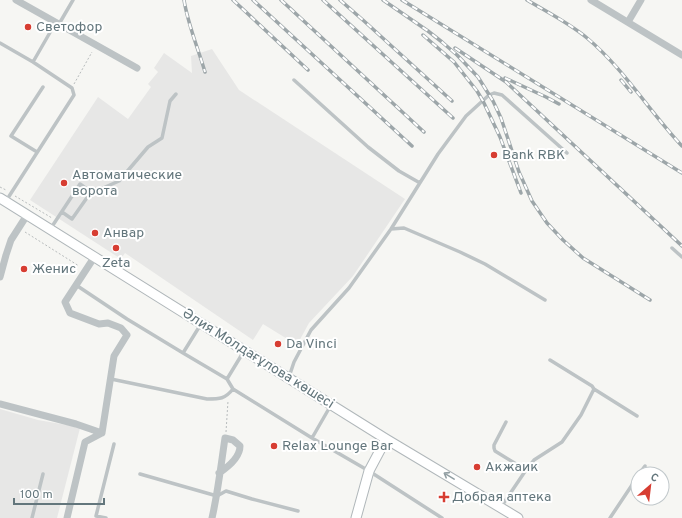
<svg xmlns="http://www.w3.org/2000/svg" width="682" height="518" viewBox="0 0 682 518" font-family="Overpass,sans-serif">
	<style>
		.built { fill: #e7e7e6 }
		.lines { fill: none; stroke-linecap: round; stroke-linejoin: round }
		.secondary-casing { stroke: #b0b7ba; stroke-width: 11 }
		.path { stroke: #b8bcbd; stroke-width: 1; stroke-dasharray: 2 2; stroke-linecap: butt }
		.lane { stroke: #bdc3c5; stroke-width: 3.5 }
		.street { stroke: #bdc3c5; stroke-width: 7 }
		.secondary { stroke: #fff; stroke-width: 9 }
		.rail-casing { stroke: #9da6a9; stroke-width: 3.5 }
		.rail { stroke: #fff; stroke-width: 2; stroke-dasharray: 6; stroke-linecap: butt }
		.oneway { stroke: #929fa3 }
		.poi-dot { fill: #d73d32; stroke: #fff; stroke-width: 1.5 }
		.labels { text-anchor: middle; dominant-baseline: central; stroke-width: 4; stroke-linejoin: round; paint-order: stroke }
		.poi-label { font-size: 14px; fill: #63767c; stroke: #fff; text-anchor: start }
		.street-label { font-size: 14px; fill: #63767c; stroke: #fff }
	</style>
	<rect width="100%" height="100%" fill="#f6f6f3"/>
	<path class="built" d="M 212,49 L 239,90 L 405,199 L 353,276 L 309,323 L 297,345 L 263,324 L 253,340 L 125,253 L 121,259 L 30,200 L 98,97 L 128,119 L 151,87 L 148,84 L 158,72 L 154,68 L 164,53 L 192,73 L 191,56 Z
		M 0,409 L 38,420 L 67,425 L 80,428 L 57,518 L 0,518 Z"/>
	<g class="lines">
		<g class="secondary-casing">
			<path id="secondary" d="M 0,198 L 386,439 L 518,518
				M 356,518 L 369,471 L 386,439"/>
		</g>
		<path class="path" d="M 74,84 L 92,52
			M 0,187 L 6,190
			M 15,196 L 52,218
			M 25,232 L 79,266
			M 226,432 L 228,401"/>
		<path class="lane" d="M 59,24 L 73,0
			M 0,43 L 33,62
			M 294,80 L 368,147 L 399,171 L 420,183
			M 37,152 L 11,136 L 43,87
			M 88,190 L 103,188 L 119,181 L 148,147 L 162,138 L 170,101 L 176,94
			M 6,201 L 74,95 L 72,88 L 33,62 L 56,22
			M 51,228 L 80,184 L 91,192 L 72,219 L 62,212
			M 391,229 L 404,228 L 460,252 L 485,264 L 545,300
			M 672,248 L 682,257
			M 76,285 L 127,319 L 183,353 L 201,324
			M 183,353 L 227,379 L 244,351
			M 289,377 L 294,362 L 311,330 L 349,288 L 391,229 L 438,154 L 466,116 L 489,95 L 494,93 L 502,95 L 567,153
			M 111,379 L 207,399 C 220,399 225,399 233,389
			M 227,379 L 233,389 L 312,438
			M 594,389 L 637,416
			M 331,405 L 312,438 L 369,471 L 442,518
			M 506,422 L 494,445 L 494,448 L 495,451 L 526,470
			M 140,474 L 217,496 L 226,491 L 252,499 L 298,511
			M 639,474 L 645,466
			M 501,507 L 526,470 L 534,460 L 562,442 L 581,415 L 594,389 L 592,386 L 550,360
			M 32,518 L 43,474
			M 106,518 L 96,516 L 114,444
			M 610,518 L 638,476"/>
		<path class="street" d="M 16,0 L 137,68
			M 591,0 L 682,55
			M 628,22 L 641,0
			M 0,277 L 6,255 L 11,240 L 27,215
			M 0,404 L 76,424 L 102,433
			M 67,518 L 85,442 L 102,433 L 114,356 L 127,335 L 121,328 L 108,323 L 99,324 L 70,313 L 65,302 L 95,256
			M 212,518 C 218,492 221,465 225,438 L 233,440 L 240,446 C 240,458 228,467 219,473"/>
		<use href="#secondary" class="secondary"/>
		<g class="rail-casing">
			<path id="rail" d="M 184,0 C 188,25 198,48 205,72
				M 233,0 L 308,70
				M 253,0 L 412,146
				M 281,0 L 424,132
				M 323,0 L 453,118
				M 340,0 L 364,21 L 452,101
				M 383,0 L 428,31 L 442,42 L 457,55 L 478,77 L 493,101 L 501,118 L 519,172 L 532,201 L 547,223 L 563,240 L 583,258 L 650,300
				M 402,0 L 682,173
				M 527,0 C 547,12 569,23 587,38 C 624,69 649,111 682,146
				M 423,35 L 454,62 L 477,91 L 483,101 L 500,137 L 521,193
				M 455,48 L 506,82 L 682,246
				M 505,78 L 546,97 L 559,104
				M 621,80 L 631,92"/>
		</g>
		<use href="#rail" class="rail"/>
	</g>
	<defs><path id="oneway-shaft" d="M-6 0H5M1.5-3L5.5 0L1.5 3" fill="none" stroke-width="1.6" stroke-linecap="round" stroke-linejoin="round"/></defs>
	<use class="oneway" href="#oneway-shaft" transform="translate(449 476) rotate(-149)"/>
	<g class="poi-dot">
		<circle cx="28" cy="27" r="4"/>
		<circle cx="494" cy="155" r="4"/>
		<circle cx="64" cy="183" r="4"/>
		<circle cx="95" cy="233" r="4"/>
		<circle cx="116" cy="248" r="4"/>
		<circle cx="24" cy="269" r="4"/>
		<circle cx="278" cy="344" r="4"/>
		<circle cx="274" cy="446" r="4"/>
		<circle cx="477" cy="467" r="4"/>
		<path d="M442 491h4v4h4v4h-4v4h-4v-4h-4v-4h4z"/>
	</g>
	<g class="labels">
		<g class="poi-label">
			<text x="36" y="27">Светофор</text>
			<text x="502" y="155">Bank RBK</text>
			<text x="72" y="175">Автоматические<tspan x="72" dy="16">ворота</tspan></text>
			<text x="103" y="233">Анвар</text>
			<text x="116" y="263" text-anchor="middle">Zeta</text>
			<text x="32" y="269">Женис</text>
			<text x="286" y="344">Da Vinci</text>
			<text x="282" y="446">Relax Lounge Bar</text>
			<text x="485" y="467">Акжаик</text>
			<text x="452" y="497">Добрая аптека</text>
		</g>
		<g class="street-label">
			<text transform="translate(258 359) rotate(32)">Әлия Молдағұлова көшесі</text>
		</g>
	</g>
	<g transform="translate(650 486) rotate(28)"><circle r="19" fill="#ffffff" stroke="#c1c8cb"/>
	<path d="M0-3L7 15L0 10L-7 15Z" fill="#d73d32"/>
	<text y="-6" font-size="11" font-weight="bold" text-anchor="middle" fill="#63767c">С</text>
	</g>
	<path d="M14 498v6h90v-6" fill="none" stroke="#63767c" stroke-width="2"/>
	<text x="20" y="498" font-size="12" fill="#63767c" stroke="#ffffff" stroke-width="3" paint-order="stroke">100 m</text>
</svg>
